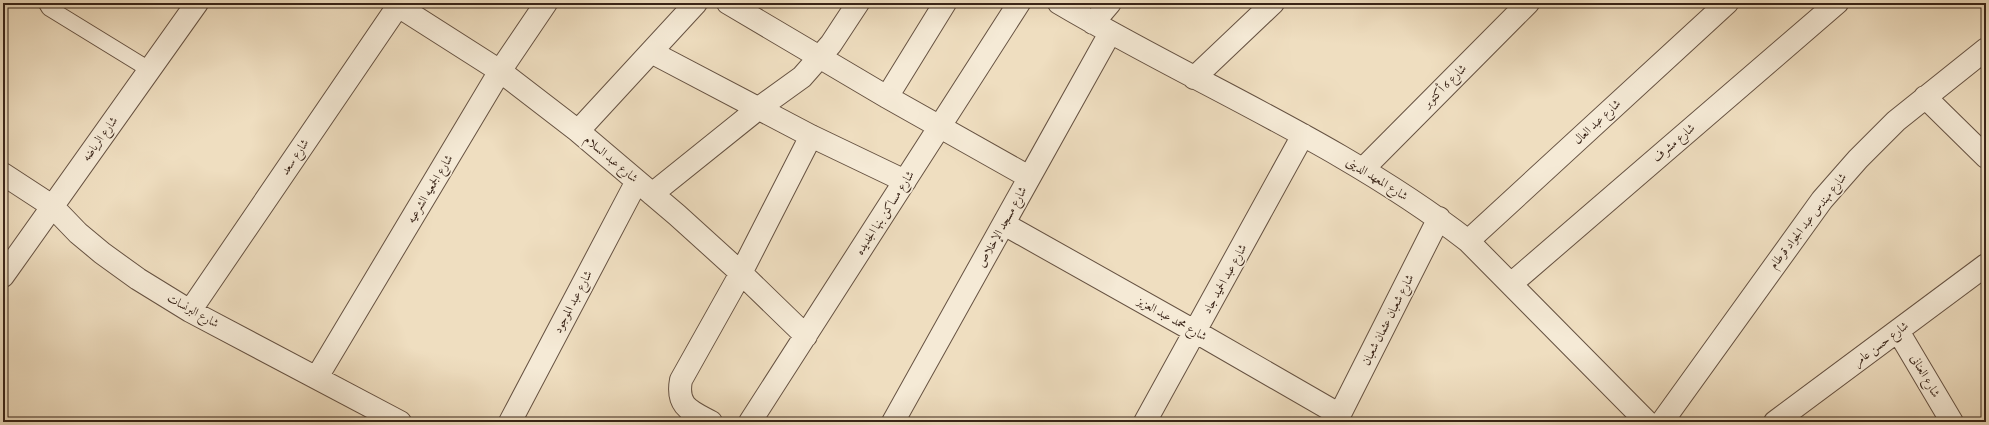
<svg xmlns="http://www.w3.org/2000/svg" width="1989" height="425" viewBox="0 0 1989 425" font-family="'IM FELL English',Amiri,serif">
	<style>
		.lines { fill: none; stroke-linecap: round; stroke-linejoin: round }
		.service-casing { stroke: #665242; stroke-width: 17 }
		.minor-casing { stroke: #665242; stroke-width: 24 }
		.service { stroke: #f5ead6; stroke-width: 15 }
		.minor { stroke: #f5ead6; stroke-width: 22 }
		.labels { text-anchor: middle; dominant-baseline: central; stroke-width: 3.5; stroke-linejoin: round; paint-order: stroke }
		.street-label { font-size: 12px; fill: #392418; stroke: #f5ead6 }
	</style>
	<rect width="100%" height="100%" fill="#efdec0"/>
	<filter id="stains"><feTurbulence type="fractalNoise" baseFrequency=".005" numOctaves="4"/><feColorMatrix values="0 0 0 0 .2 0 0 0 0 .09 0 0 0 0 .02 0 0 0 .5 -.17"/></filter>
	<radialGradient id="worn" r=".72"><stop offset=".6" stop-color="#630" stop-opacity="0"/><stop offset="1" stop-color="#630" stop-opacity=".3"/></radialGradient>
	<g class="lines">
		<g class="service-casing">
			<path id="service" d="M 46,3 L 49,8 L 150,70"/>
		</g>
		<g class="minor-casing">
			<path id="minor" d="M 728,3 L 887,97 L 1029,177
				M 1059,3 C 1194,83 1343,144 1468,241 L 1647,422
				M 398,6 L 500,71 L 578,131 L 677,215 L 741,273 L 806,336
				M 1093,23 L 1110,3
				M 651,52 L 811,136 L 905,181
				M 1194,78 L 1273,3
				M 887,97 L 945,3
				M 1925,97 L 1986,157
				M 578,131 L 696,3
				M 1363,169 L 1528,3
				M 3,174 L 52,206 L 78,233 L 102,253 L 138,279 L 190,311 L 400,422
				M 652,194 L 759,108 L 802,77 L 831,44 L 858,3
				M 1004,224 L 1196,332 L 1340,415
				M 1468,241 L 1727,3
				M 3,276 L 197,3
				M 1511,284 L 1837,3
				M 190,311 L 400,3
				M 1898,331 L 1952,422
				M 317,377 L 500,71 L 546,3
				M 510,422 L 637,181
				M 711,422 C 691,411 676,407 681,380 L 741,273 L 811,136
				M 750,422 L 1019,3
				M 893,422 L 1110,33
				M 1145,422 L 1303,135
				M 1336,422 L 1439,218
				M 1662,422 L 1822,200 L 1858,159 L 1896,121 L 1986,49
				M 1775,422 L 1986,265"/>
		</g>
		<use href="#service" class="service"/>
		<use href="#minor" class="minor"/>
	</g>
	<g class="labels">
		<g class="street-label">
			<text transform="translate(1445 86) rotate(-45)">شارع 6 أكتوبر</text>
			<text transform="translate(1597 122) rotate(-43)">شارع عبد العال</text>
			<text transform="translate(100 139) rotate(-54)">شارع الرياضه</text>
			<text transform="translate(1674 143) rotate(-41)">شارع مشرف</text>
			<text transform="translate(295 157) rotate(-56)">شارع سعد</text>
			<text transform="translate(611 159) rotate(40)">شارع عبد السلام</text>
			<text transform="translate(1377 179) rotate(32)">شارع المعهد الدينى</text>
			<text transform="translate(430 189) rotate(-59)">شارع الجمعيه الشرعيه</text>
			<text transform="translate(885 213) rotate(-57)">شارع مساكن بنها الجديده</text>
			<text transform="translate(1808 221) rotate(-52)">شارع مهندس عبد الجواد قرطام</text>
			<text transform="translate(1002 227) rotate(-61)">شارع مسجد الإخلاص</text>
			<text transform="translate(1225 279) rotate(-61)">شارع عبد الحميد جاد</text>
			<text transform="translate(573 302) rotate(-62)">شارع عبد الموجود</text>
			<text transform="translate(193 311) rotate(29)">شارع البرنسات</text>
			<text transform="translate(1172 319) rotate(29)">شارع محمد عبد العزيز</text>
			<text transform="translate(1388 320) rotate(-63)">شارع شعبان عثمان شعبان</text>
			<text transform="translate(1881 344) rotate(-37)">شارع حسن عامر</text>
			<text transform="translate(1925 376) rotate(60)">شارع العنانى</text>
		</g>
	</g>
	<rect width="1989" height="425" fill="none" stroke="#efdec0" stroke-width="16"/>
	<rect x="4" y="4" width="1981" height="417" fill="none" stroke="#392418" stroke-width="2"/>
	<rect x="8" y="8" width="1973" height="409" fill="none" stroke="#392418"/>
	<rect width="100%" height="100%" filter="url(#stains)"/>
	<rect width="100%" height="100%" fill="url(#worn)"/>
</svg>
